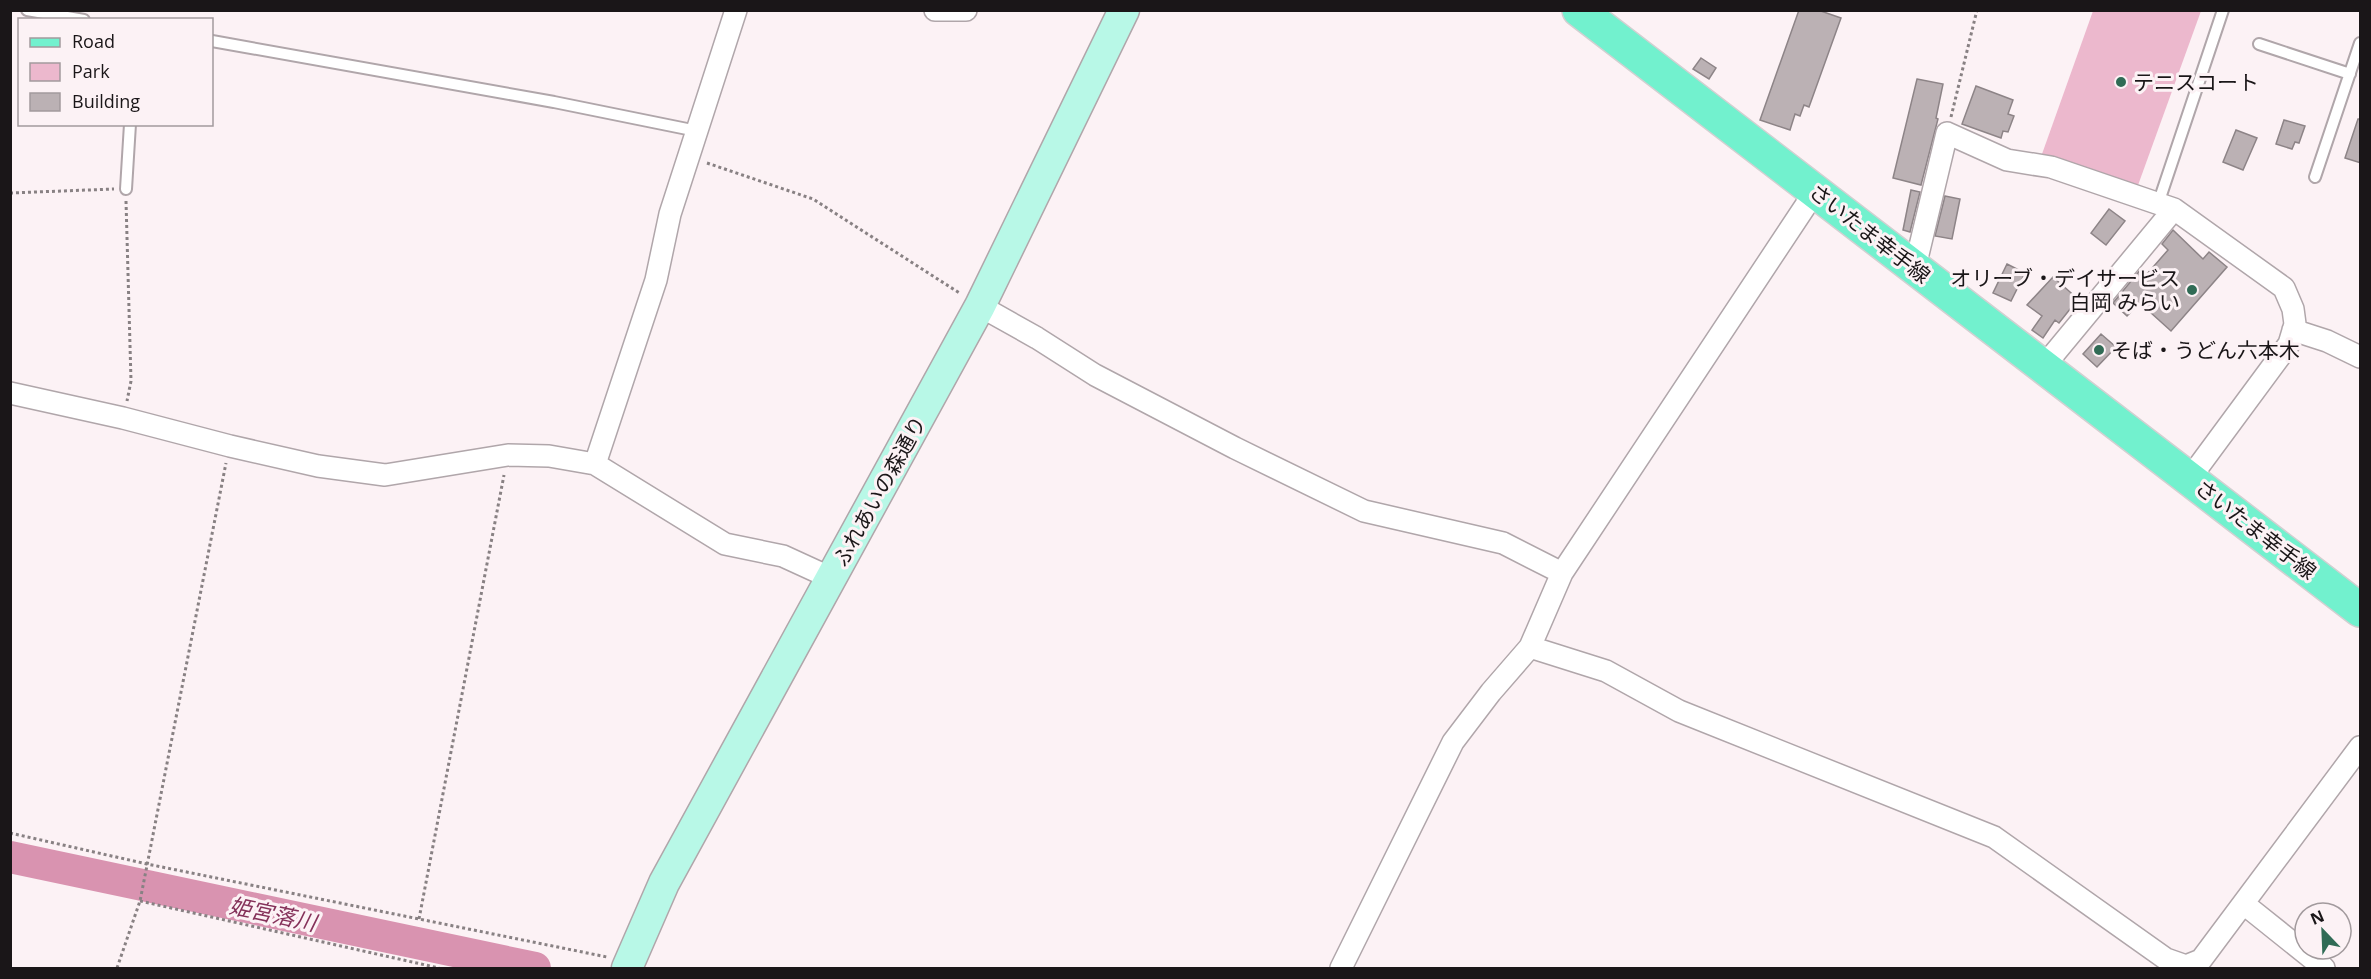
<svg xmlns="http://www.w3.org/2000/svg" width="2371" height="979" viewBox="0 0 2371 979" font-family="'Open Sans','Noto Sans JP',sans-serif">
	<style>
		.green { fill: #ecb8cd }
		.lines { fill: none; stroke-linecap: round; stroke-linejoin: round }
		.river { stroke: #d993b0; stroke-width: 32 }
		.building { fill: #bbb1b4; stroke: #8d8487; stroke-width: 1.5 }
		.lane-casing { stroke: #b0a6aa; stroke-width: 14 }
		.street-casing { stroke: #b0a6aa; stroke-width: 24 }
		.secondary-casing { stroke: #b0a6aa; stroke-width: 33 }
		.primary-casing { stroke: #d1d0d1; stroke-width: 36 }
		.path { stroke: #888183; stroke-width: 3; stroke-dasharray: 3 3; stroke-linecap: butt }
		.lane { stroke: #fff; stroke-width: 10 }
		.street { stroke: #fff; stroke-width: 21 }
		.secondary { stroke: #b8f8e7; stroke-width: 30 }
		.primary { stroke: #72f1ce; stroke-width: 33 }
		.poi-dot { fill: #306b55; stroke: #fcf2f5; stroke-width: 2 }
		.labels { text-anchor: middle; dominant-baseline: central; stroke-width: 6; stroke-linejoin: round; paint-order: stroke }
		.poi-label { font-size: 21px; fill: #1a1618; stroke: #fcf2f5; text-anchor: start }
		.street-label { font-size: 21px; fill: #1a1618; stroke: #fcf2f5 }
		.water-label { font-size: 22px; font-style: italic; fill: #85325a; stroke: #fcf2f5 }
	</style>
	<rect width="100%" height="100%" fill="#fcf2f5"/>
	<path class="green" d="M 2093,11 L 2201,11 L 2137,188 L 2042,154 Z"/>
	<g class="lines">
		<path class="river" d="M 10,857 L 535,968"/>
	</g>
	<path class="building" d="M 1799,10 L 1818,10 L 1841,18 L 1809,107 L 1804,105 L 1800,116 L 1795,114 L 1790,130 L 1760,120 Z
		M 1701,58 L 1716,68 L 1709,79 L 1693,69 Z
		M 1917,79 L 1943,84 L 1936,118 L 1938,119 L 1921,185 L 1893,178 Z
		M 1976,86 L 2013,100 L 2008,114 L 2014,116 L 2008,132 L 2003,131 L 2001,138 L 1962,124 Z
		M 2358,119 L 2361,119 L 2361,163 L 2345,158 Z
		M 2284,120 L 2305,126 L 2299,143 L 2295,142 L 2292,149 L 2276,144 Z
		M 2236,130 L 2257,138 L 2243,170 L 2223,162 Z
		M 1911,190 L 1920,192 L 1910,232 L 1903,230 Z
		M 1945,196 L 1960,199 L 1952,239 L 1935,236 Z
		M 2109,209 L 2125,221 L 2106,245 L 2091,233 Z
		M 2173,230 L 2203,259 L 2209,252 L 2227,267 L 2171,331 L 2140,303 L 2127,316 L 2113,303 L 2141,269 L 2147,274 L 2168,250 L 2162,244 Z
		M 2007,264 L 2025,273 L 2011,301 L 1993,293 Z
		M 2053,277 L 2078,299 L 2059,323 L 2055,320 L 2043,338 L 2032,330 L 2042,316 L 2027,305 Z
		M 2101,334 L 2116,347 L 2097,367 L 2083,354 Z"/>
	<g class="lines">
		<g class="lane-casing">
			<path id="lane" d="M 27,10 L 84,20
				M 212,41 L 554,102 L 697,131
				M 2259,44 L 2350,74
				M 2315,177 L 2360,43
				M 126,189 L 130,124
				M 2158,204 L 2223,10"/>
		</g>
		<g class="street-casing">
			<path id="street" d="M 935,10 L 966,10
				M 1915,267 L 1947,133 L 2007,160 L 2051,167 L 2174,209 L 2284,288 L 2293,309 L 2295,324 L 2289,344 L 2190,478
				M 980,306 L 1037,338 L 1095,375 L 1235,448 L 1364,511 L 1503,543 L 1562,573
				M 2293,330 L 2327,341 L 2360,357
				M 2044,366 L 2174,209
				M 10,393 L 123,418 L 230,446 L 318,466 L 385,475 L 508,455 L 549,456 L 595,464 L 725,544 L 783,556 L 831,578
				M 595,464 L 656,280 L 670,214 L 736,10
				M 1530,647 L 1606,671 L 1679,711 L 1994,837 L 2166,959 L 2186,966 L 2201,960 L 2360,747
				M 2244,904 L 2324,968
				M 1341,968 L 1453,742 L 1491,692 L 1530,647 L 1562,573 L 1816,190"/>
		</g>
		<g class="secondary-casing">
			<path id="secondary" d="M 627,968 L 664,883 L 980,306 L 1124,10"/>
		</g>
		<g class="primary-casing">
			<path id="primary" d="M 1579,10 L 2360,610"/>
		</g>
		<path class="path" d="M 1951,117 L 1977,10
			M 707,163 L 813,199 L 961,294
			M 10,193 L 114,189
			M 126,201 L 131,381 L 127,401
			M 10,833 L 147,864 L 607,957
			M 140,901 L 439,968
			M 419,919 L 504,475
			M 117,968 L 140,901 L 226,463"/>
		<use href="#lane" class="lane"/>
		<use href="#street" class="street"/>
		<use href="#secondary" class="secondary"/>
		<use href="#primary" class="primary"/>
	</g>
	<g class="poi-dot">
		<circle cx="2121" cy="82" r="6"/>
		<circle cx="2192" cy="290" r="6"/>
		<circle cx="2099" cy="350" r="6"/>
	</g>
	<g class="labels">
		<g class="poi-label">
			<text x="2133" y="82">テニスコート</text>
			<text x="2180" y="278" text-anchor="end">オリーブ・デイサービス<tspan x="2180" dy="24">白岡 みらい</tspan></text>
			<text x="2111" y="350">そば・うどん六本木</text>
		</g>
		<g class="street-label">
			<text transform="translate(1870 233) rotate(38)">さいたま幸手線</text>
			<text transform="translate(879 491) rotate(-61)">ふれあいの森通り</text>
			<text transform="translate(2256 529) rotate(38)">さいたま幸手線</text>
		</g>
		<g class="water-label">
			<text transform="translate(273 913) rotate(12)">姫宮落川</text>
		</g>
	</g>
	<rect width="2371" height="979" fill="none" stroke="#1a1618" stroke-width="24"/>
	<rect x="18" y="18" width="195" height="108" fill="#fcf2f5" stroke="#a29a9d" stroke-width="1.5"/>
	<rect x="30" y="38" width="30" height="9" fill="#72f1ce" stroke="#a29a9d" stroke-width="1.5"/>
	<text x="72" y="48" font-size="18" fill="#1a1618">Road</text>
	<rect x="30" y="63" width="30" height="18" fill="#ecb8cd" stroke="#a29a9d" stroke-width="1.5"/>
	<text x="72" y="78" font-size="18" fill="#1a1618">Park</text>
	<rect x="30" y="93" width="30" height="18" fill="#bbb1b4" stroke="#a29a9d" stroke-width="1.5"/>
	<text x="72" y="108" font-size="18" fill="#1a1618">Building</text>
	<g transform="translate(2323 931) rotate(337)"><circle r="28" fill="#fcf2f5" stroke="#a29a9d" stroke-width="1.5"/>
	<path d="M0-4.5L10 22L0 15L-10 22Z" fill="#306b55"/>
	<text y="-9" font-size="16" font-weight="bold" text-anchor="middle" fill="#1a1618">N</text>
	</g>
</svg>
